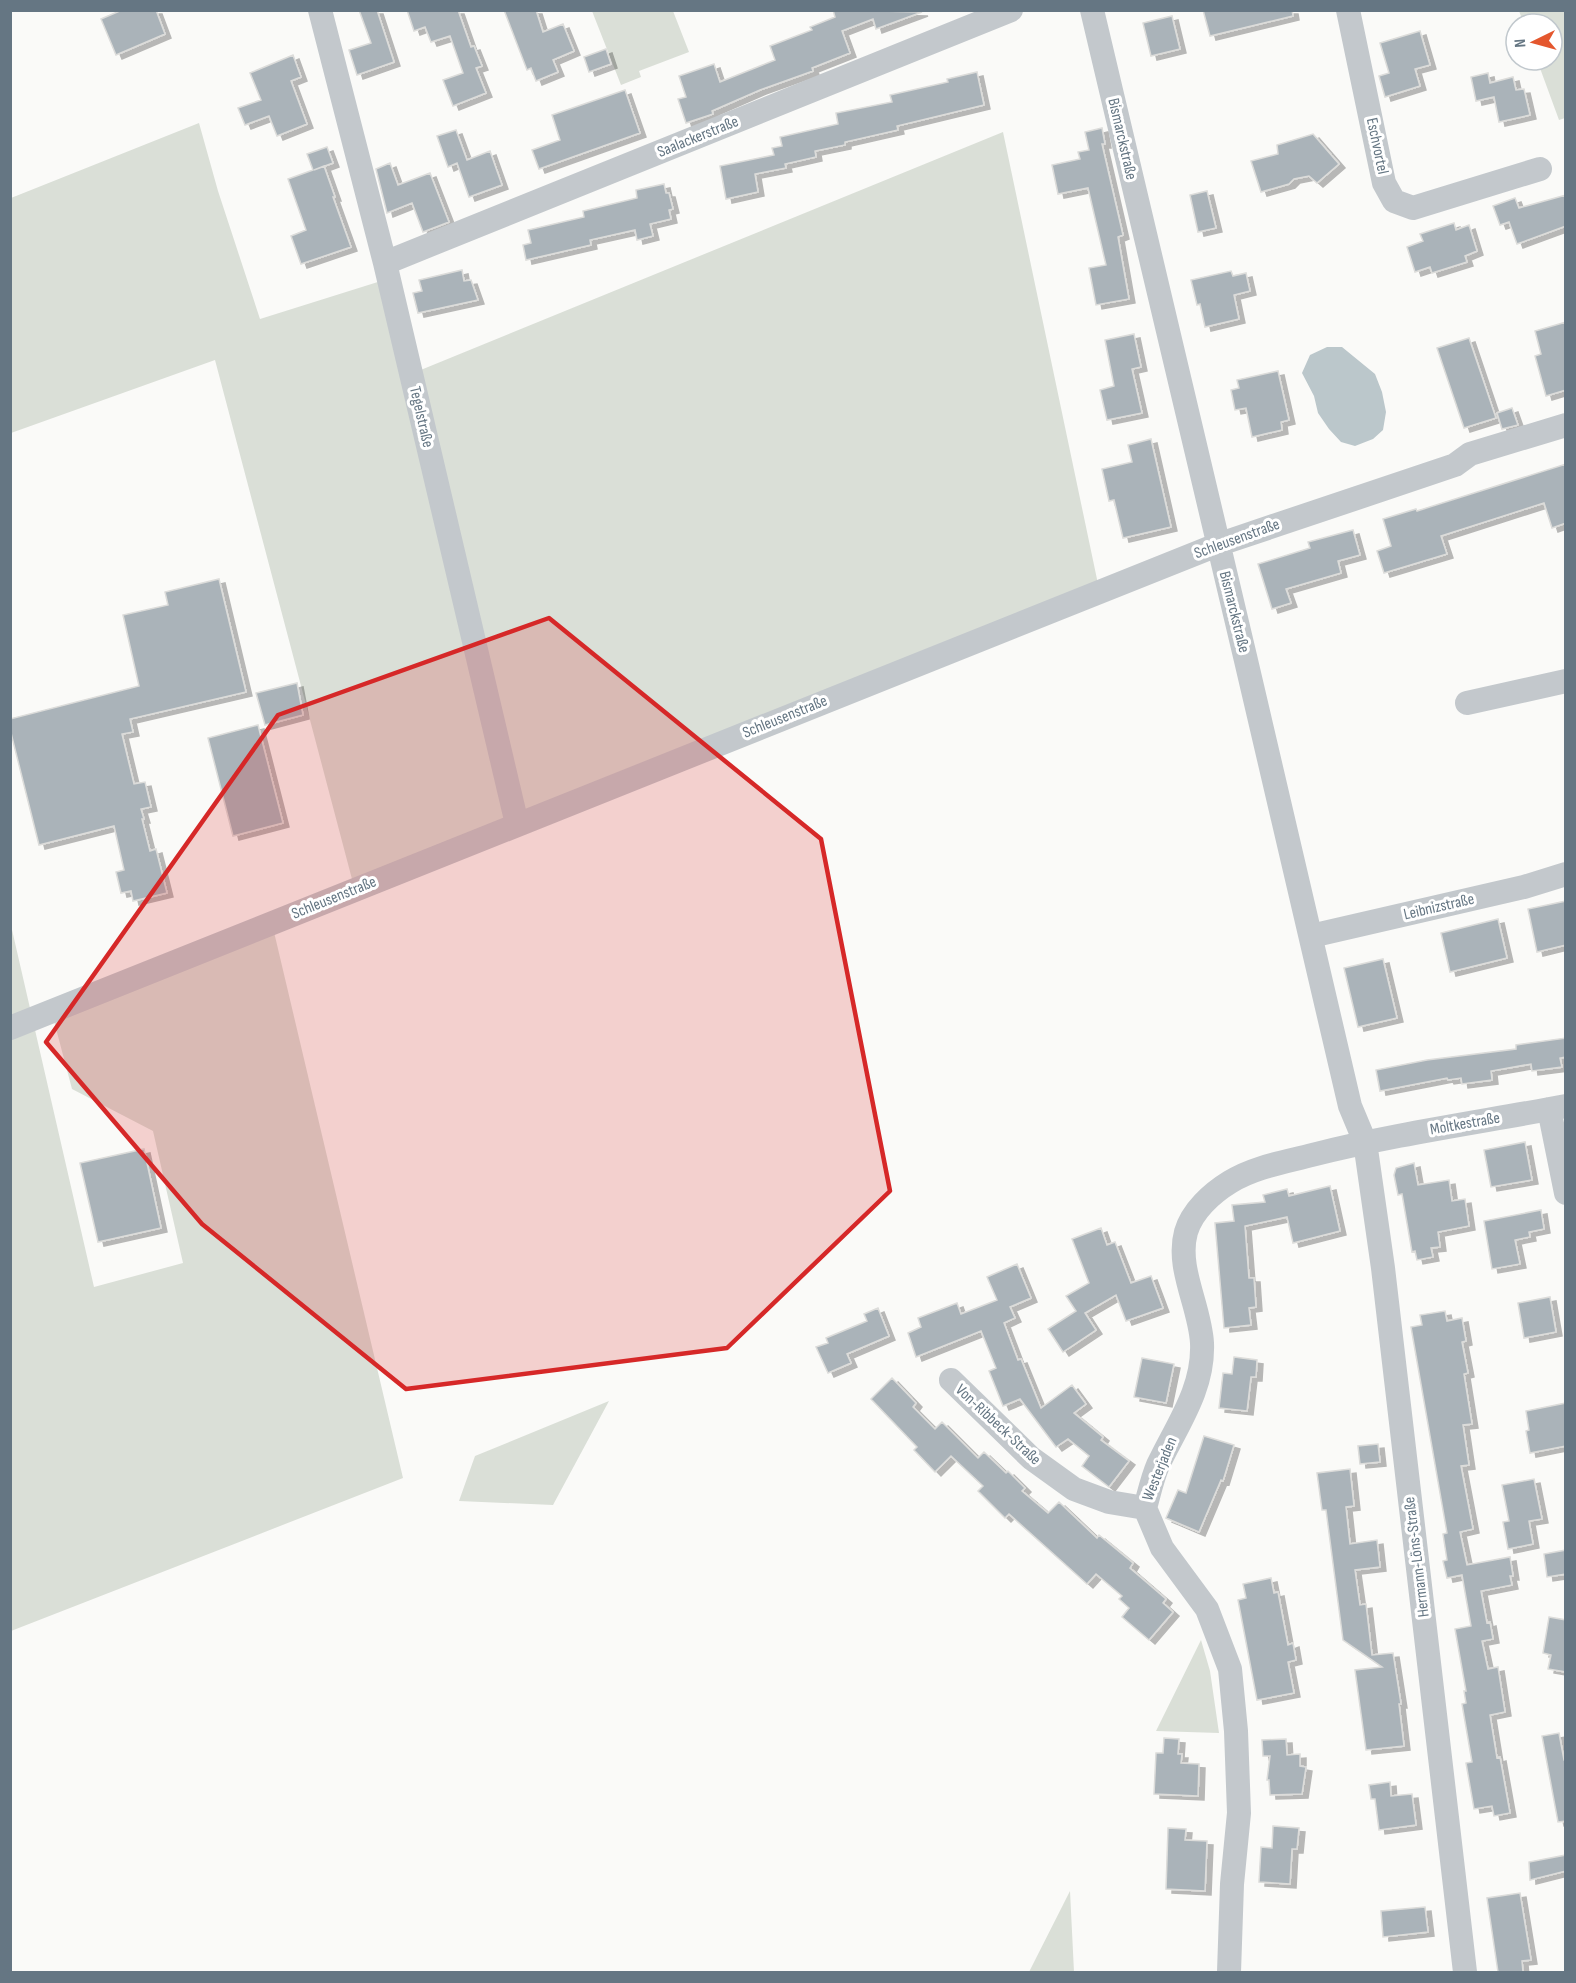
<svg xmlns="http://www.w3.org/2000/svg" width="1576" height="1983" viewBox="0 0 1576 1983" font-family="'Sofia Sans Condensed',sans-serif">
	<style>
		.green { fill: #dadfd7 }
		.water { fill: #bbc7cb }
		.building { fill: #aab3b9; stroke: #dcdcda; stroke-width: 1.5; filter: url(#shadow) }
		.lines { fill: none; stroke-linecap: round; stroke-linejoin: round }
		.minor { stroke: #c3c8cc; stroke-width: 24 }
		.marked { fill: #d62828; fill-opacity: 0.2; stroke: #d62828; stroke-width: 4.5; stroke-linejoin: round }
		.labels { text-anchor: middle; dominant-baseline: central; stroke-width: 6; stroke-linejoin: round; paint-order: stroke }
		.street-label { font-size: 16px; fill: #657683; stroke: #fff }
	</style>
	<defs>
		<filter id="shadow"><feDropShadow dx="6" dy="4" stdDeviation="0" flood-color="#0004"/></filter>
	</defs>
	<rect width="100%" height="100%" fill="#fafaf8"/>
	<path class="green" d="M 592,11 L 673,11 L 689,52 L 639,71 L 641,77 L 621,85 Z
		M 1519,11 L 1565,11 L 1565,118 L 1559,120 L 1537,60 L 1552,60 L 1552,24 L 1524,24 Z
		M 199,123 L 218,191 L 260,319 L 381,281 L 406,376 L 1003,132 L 1102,603 L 357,898 L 215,360 L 11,433 L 11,198 Z
		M 10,921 L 94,1287 L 183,1263 L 153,1131 L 72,1089 L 54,1021 L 274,932 L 403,1478 L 11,1631 Z
		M 609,1401 L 553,1505 L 459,1501 L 475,1456 Z
		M 1201,1640 L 1210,1671 L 1219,1733 L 1156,1731 Z
		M 1070,1891 L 1074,1972 L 1029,1972 Z"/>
	<path class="water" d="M 1327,347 L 1342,347 L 1375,374 L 1382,392 L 1386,412 L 1383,430 L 1373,439 L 1355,446 L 1341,442 L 1329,429 L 1318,413 L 1314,396 L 1302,373 L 1310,355 Z"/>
	<path class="building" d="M 122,10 L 156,10 L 165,34 L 116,55 L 101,19 Z
		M 359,10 L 377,10 L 394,62 L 357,75 L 349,50 L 371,43 Z
		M 407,10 L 458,10 L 471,47 L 474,46 L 482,66 L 476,68 L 486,93 L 453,106 L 443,80 L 463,73 L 450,36 L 431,42 L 425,27 L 414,31 Z
		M 504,10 L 536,10 L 543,32 L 563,24 L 574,51 L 553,60 L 558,72 L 536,81 L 531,68 L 527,70 Z
		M 833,10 L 922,12 L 876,29 L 873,19 L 842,31 L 850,53 L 812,68 L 813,71 L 760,90 L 712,111 L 713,114 L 686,123 L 678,99 L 686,97 L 679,76 L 714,64 L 720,82 L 775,60 L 770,46 L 812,30 L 810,27 L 835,17 Z
		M 1203,10 L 1292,10 L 1293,16 L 1210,36 Z
		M 1172,16 L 1180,49 L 1151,56 L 1143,23 Z
		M 1420,31 L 1430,65 L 1415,69 L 1420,86 L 1385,97 L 1379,76 L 1389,73 L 1380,43 Z
		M 606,49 L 611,64 L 589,72 L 584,57 Z
		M 293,55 L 301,77 L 291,81 L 307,124 L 277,136 L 269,116 L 245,125 L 238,108 L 261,100 L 250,73 Z
		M 977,72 L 984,105 L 897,126 L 898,130 L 845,142 L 845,145 L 815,151 L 816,157 L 785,164 L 786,168 L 755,174 L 758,192 L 726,199 L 720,166 L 774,155 L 772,148 L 782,146 L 780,137 L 838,124 L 836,113 L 892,102 L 890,95 L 948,82 L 947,79 Z
		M 1488,73 L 1490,83 L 1513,77 L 1516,90 L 1524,89 L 1530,115 L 1499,122 L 1494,97 L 1476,101 L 1471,77 Z
		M 625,90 L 640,133 L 539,169 L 532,150 L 560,140 L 552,115 Z
		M 1102,128 L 1105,144 L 1102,144 L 1123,235 L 1118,237 L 1129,299 L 1096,305 L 1089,268 L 1106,265 L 1088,188 L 1058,194 L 1052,165 L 1080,159 L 1078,152 L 1089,150 L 1085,132 Z
		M 456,130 L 467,160 L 490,151 L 502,185 L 469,197 L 457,163 L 448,167 L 437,136 Z
		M 1313,134 L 1339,164 L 1317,183 L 1309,176 L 1294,179 L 1289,184 L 1261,192 L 1251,161 L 1278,154 L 1277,145 Z
		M 327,147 L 333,163 L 314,170 L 324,166 L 335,197 L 333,197 L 351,247 L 301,264 L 291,236 L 306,230 L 288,179 L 313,170 L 307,154 Z
		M 390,163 L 398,185 L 430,173 L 449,222 L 423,232 L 412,203 L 387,213 L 376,169 Z
		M 664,184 L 666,193 L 669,193 L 673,209 L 669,210 L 671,219 L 650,224 L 653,236 L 637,240 L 635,230 L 590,240 L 591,245 L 526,260 L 523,245 L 531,243 L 528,230 L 584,217 L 583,211 L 637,198 L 636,190 Z
		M 1207,191 L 1216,228 L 1198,232 L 1190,195 Z
		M 1566,195 L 1566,226 L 1517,244 L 1509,222 L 1500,225 L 1493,206 L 1515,198 L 1519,208 Z
		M 1454,223 L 1456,230 L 1469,225 L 1477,251 L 1465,256 L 1467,262 L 1432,273 L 1430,267 L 1415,272 L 1407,247 L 1423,241 L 1420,234 Z
		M 462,270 L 464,281 L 471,280 L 478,300 L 418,313 L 413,293 L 422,291 L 419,280 Z
		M 1231,271 L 1233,276 L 1246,273 L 1250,291 L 1234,295 L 1239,319 L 1205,327 L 1200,304 L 1197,305 L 1191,280 Z
		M 1566,322 L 1566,390 L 1546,396 L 1535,356 L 1541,354 L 1535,331 Z
		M 1134,334 L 1141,367 L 1132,369 L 1142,413 L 1107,420 L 1100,390 L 1114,386 L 1105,340 Z
		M 1469,338 L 1496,418 L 1464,428 L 1437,348 Z
		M 1278,371 L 1289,420 L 1281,422 L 1282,430 L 1252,437 L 1246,408 L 1235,410 L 1231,390 L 1239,388 L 1237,380 Z
		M 1512,408 L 1518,425 L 1502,429 L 1497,413 Z
		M 1151,439 L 1171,527 L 1123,538 L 1114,500 L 1109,501 L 1102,469 L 1132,462 L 1128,445 Z
		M 1566,464 L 1566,523 L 1552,528 L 1544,503 L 1441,536 L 1447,554 L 1384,573 L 1377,551 L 1391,546 L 1383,519 L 1416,509 L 1417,511 Z
		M 1353,530 L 1360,555 L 1338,561 L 1341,573 L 1286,589 L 1291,603 L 1272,609 L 1258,564 L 1310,548 L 1308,542 Z
		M 219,579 L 246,692 L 130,719 L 133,732 L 122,734 L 134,784 L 145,782 L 151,807 L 141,809 L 144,819 L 142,819 L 150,851 L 156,849 L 167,893 L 133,901 L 131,891 L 121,893 L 116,872 L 124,870 L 114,826 L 39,845 L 10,729 L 10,719 L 139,686 L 123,615 L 168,605 L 165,592 Z
		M 297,683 L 303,715 L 265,725 L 256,693 Z
		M 258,725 L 283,823 L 233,836 L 208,738 Z
		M 1566,901 L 1566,945 L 1537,952 L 1528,909 Z
		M 1498,919 L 1507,958 L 1450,972 L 1441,933 Z
		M 1383,959 L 1397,1018 L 1358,1027 L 1344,968 Z
		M 1566,1038 L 1566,1057 L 1560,1058 L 1562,1067 L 1532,1071 L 1531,1064 L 1491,1071 L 1492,1080 L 1462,1084 L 1461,1078 L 1448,1080 L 1447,1078 L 1380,1091 L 1376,1070 L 1427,1060 L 1516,1049 L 1516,1045 Z
		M 1525,1142 L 1532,1180 L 1491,1187 L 1484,1150 Z
		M 144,1149 L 161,1228 L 98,1242 L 80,1163 Z
		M 1414,1163 L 1418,1185 L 1449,1180 L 1452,1201 L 1465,1199 L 1469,1226 L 1438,1232 L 1440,1247 L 1431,1248 L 1433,1257 L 1417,1260 L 1415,1251 L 1412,1252 L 1402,1194 L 1398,1195 L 1394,1175 L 1396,1168 Z
		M 1330,1186 L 1340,1231 L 1293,1243 L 1287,1217 L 1245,1226 L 1249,1278 L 1254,1278 L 1256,1307 L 1249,1308 L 1251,1325 L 1224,1328 L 1215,1223 L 1234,1221 L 1232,1205 L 1265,1202 L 1263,1195 L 1287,1189 L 1289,1196 Z
		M 1541,1210 L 1544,1229 L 1529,1232 L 1530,1237 L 1515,1240 L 1520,1264 L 1492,1269 L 1484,1221 Z
		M 1101,1228 L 1107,1245 L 1115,1242 L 1131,1283 L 1151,1276 L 1163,1308 L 1126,1321 L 1116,1295 L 1085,1313 L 1096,1330 L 1063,1352 L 1048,1329 L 1076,1311 L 1066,1296 L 1089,1283 L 1072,1239 Z
		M 1017,1264 L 1031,1298 L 1010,1307 L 1015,1318 L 1004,1323 L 1018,1360 L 1021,1359 L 1041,1408 L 1072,1385 L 1086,1404 L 1074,1413 L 1103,1437 L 1101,1440 L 1129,1461 L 1109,1487 L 1082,1466 L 1089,1456 L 1068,1439 L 1056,1447 L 1020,1399 L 1003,1406 L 989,1371 L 996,1368 L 981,1331 L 916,1357 L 908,1333 L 921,1327 L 918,1318 L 957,1303 L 961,1314 L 997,1300 L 987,1277 Z
		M 1550,1297 L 1556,1332 L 1524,1338 L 1518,1303 Z
		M 878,1308 L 889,1336 L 847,1354 L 851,1363 L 828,1373 L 816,1347 L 828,1343 L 826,1338 L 867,1321 L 864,1314 Z
		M 1445,1311 L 1447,1321 L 1462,1318 L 1466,1341 L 1462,1342 L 1468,1373 L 1464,1374 L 1472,1424 L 1463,1425 L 1469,1465 L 1461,1466 L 1473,1529 L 1460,1532 L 1467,1565 L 1510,1557 L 1513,1576 L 1510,1576 L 1512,1585 L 1481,1591 L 1487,1623 L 1490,1622 L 1493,1639 L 1482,1641 L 1488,1669 L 1498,1667 L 1505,1712 L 1490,1715 L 1497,1758 L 1500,1757 L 1510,1813 L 1494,1816 L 1492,1806 L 1474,1809 L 1466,1763 L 1472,1762 L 1462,1704 L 1466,1703 L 1464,1691 L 1466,1691 L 1455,1629 L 1471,1626 L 1462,1575 L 1447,1578 L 1443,1561 L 1447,1560 L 1443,1534 L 1447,1533 L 1411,1327 L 1422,1325 L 1420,1315 Z
		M 1234,1357 L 1257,1360 L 1256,1377 L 1251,1377 L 1247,1411 L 1219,1408 L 1223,1373 L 1232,1374 Z
		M 1142,1358 L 1174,1364 L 1166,1403 L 1134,1397 Z
		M 892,1378 L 916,1403 L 913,1407 L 935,1429 L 942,1422 L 978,1458 L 984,1452 L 1006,1473 L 1008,1471 L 1025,1488 L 1022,1491 L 1048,1513 L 1059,1502 L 1097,1538 L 1099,1535 L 1133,1563 L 1130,1568 L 1166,1599 L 1163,1603 L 1173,1612 L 1149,1640 L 1122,1617 L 1129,1608 L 1119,1599 L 1122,1596 L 1096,1574 L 1087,1584 L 1009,1514 L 1005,1518 L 978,1491 L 983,1486 L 951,1456 L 935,1472 L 914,1450 L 917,1447 L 871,1399 Z
		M 1566,1403 L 1566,1446 L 1530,1453 L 1526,1431 L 1529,1430 L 1526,1411 Z
		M 1204,1436 L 1234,1445 L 1223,1481 L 1221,1480 L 1199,1532 L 1166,1518 L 1178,1490 L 1186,1493 Z
		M 1378,1444 L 1380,1462 L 1360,1464 L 1358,1446 Z
		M 1350,1469 L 1354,1506 L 1346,1507 L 1350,1544 L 1377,1540 L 1380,1567 L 1355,1570 L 1360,1605 L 1366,1604 L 1372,1655 L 1393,1653 L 1401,1704 L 1399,1704 L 1404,1746 L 1366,1750 L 1355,1670 L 1382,1667 L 1343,1640 L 1326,1510 L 1322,1510 L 1317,1473 Z
		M 1534,1479 L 1542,1519 L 1529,1521 L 1533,1544 L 1508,1549 L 1503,1522 L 1509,1521 L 1502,1485 Z
		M 1566,1550 L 1566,1574 L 1547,1577 L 1544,1554 Z
		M 1271,1578 L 1274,1593 L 1278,1592 L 1288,1645 L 1293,1643 L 1296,1660 L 1288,1662 L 1294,1693 L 1257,1700 L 1238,1600 L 1246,1598 L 1243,1584 Z
		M 1549,1617 L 1566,1620 L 1566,1672 L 1548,1669 L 1551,1655 L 1543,1653 Z
		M 1559,1733 L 1564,1760 L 1566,1760 L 1566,1821 L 1558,1822 L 1542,1736 Z
		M 1164,1738 L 1179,1739 L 1178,1754 L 1182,1754 L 1181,1763 L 1199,1764 L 1198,1796 L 1154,1794 L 1156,1753 L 1163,1753 Z
		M 1286,1739 L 1287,1755 L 1300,1754 L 1300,1766 L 1306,1767 L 1302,1794 L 1270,1795 L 1269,1780 L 1267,1780 L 1270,1756 L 1263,1756 L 1262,1740 Z
		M 1390,1782 L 1391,1796 L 1412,1794 L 1416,1825 L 1379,1830 L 1375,1799 L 1371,1799 L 1369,1785 Z
		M 1273,1826 L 1299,1828 L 1297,1849 L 1292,1849 L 1290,1884 L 1259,1882 L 1261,1847 L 1272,1848 Z
		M 1168,1828 L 1186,1829 L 1185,1840 L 1207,1841 L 1205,1891 L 1166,1889 Z
		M 1566,1855 L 1566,1871 L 1530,1880 L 1529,1862 Z
		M 1520,1893 L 1531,1960 L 1522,1961 L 1523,1972 L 1498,1972 L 1487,1898 Z
		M 1425,1907 L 1428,1932 L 1383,1937 L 1381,1911 Z"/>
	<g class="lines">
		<path class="minor" d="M 320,10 L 385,263 L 517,824
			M 1092,10 C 1178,376 1266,740 1350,1106 L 1365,1142 L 1383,1268 L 1465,1972
			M 1348,10 L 1384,183 L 1394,201 L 1413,208 L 1540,169
			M 385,263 L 1011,10
			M 1467,703 L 1566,681
			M 1311,936 L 1524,887 L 1566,874
			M 10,1028 L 1217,545 L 1455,465 L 1470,454 L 1566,425
			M 1549,1109 L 1566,1193
			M 951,1380 L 1031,1458 L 1074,1489 L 1109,1502 L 1145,1508
			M 1229,1972 L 1232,1884 L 1239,1813 L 1236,1731 L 1230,1669 L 1207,1609 L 1162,1548 L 1145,1508 C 1149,1494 1152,1479 1158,1465 C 1177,1425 1204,1389 1202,1343 C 1200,1306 1176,1268 1186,1232 C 1192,1211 1212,1193 1230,1182 C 1254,1167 1285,1162 1312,1155 C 1395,1134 1481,1122 1566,1106"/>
	</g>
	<path class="marked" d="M 549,618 L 821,839 L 890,1191 L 727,1348 L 406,1389 L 202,1224 L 46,1042 L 278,715 Z"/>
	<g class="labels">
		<g class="street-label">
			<text transform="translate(698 137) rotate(-22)">Saalackerstraße</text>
			<text transform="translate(1122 139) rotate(77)">Bismarckstraße</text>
			<text transform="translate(1377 146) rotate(78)">Eschvortel</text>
			<text transform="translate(421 417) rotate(77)">Tegelstraße</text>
			<text transform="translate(1237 539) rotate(-20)">Schleusenstraße</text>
			<text transform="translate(1234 612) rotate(76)">Bismarckstraße</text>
			<text transform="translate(785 717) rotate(-22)">Schleusenstraße</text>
			<text transform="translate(334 898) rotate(-22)">Schleusenstraße</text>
			<text transform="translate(1439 907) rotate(-13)">Leibnizstraße</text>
			<text transform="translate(1465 1124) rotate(-10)">Moltkestraße</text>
			<text transform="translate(998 1425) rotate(43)">Von-Ribbeck-Straße</text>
			<text transform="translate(1160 1469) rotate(-68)">Westerjaden</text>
			<text transform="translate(1417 1557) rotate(-97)">Hermann-Löns-Straße</text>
		</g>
	</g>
	<rect width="1576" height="1983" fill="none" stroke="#657683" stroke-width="24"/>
	<g transform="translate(1534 42) rotate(265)"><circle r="28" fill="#ffffff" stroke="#c1c8cd" stroke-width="1.5"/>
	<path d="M0-4.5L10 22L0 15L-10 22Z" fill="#e4572e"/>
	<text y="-9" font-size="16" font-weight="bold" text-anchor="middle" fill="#657683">N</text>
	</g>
</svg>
